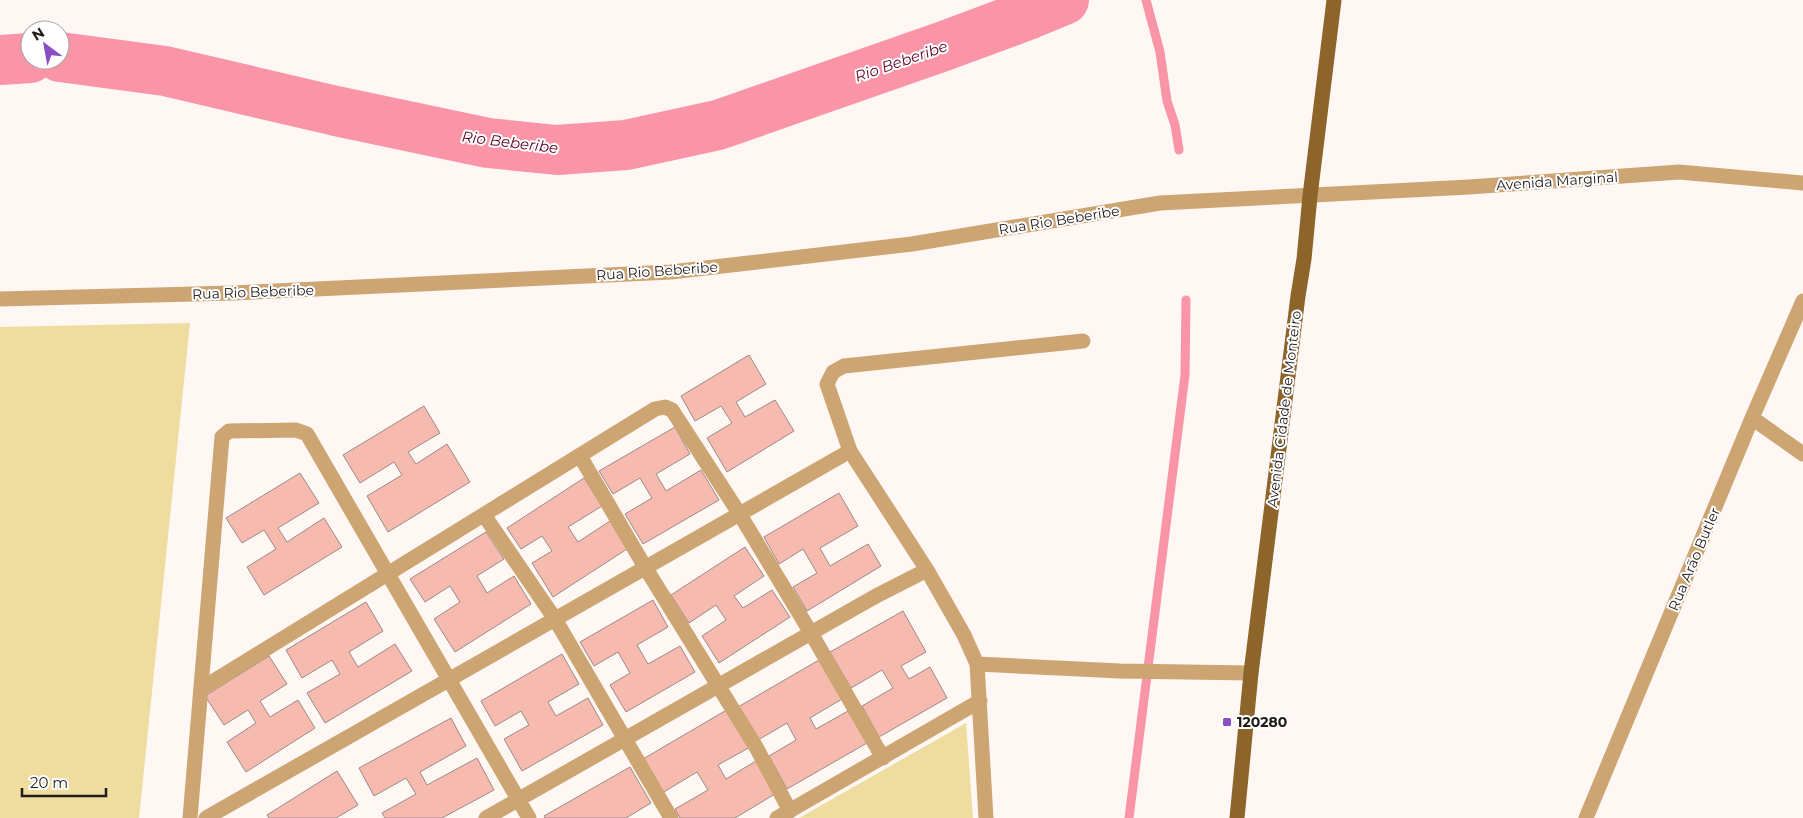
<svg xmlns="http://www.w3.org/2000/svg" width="1803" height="818" viewBox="0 0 1803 818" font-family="Montserrat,sans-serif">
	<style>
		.green { fill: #eedd9e }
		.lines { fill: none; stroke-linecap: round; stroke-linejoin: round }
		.stream { stroke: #f995a6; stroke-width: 9 }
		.river { stroke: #f995a6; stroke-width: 50 }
		.building { fill: #f7baaf; stroke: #9a8a86 }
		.minor { stroke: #cca572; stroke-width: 15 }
		.major { stroke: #8d6429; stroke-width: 15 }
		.poi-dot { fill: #8b4dc3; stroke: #fff; stroke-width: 2 }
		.labels { text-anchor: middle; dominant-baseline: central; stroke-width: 4; stroke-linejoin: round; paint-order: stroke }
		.street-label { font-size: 14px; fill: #201b18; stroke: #fff }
		.poi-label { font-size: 14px; font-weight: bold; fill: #201b18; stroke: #fff; text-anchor: start }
		.water-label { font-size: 15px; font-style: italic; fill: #5e0323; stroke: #fff }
	</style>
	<rect width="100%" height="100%" fill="#fef7f4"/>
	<path class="green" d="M 190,323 L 139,818 L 0,818 L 0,327 Z
		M 966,723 L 973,818 L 799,818 Z"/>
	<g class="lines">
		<path class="stream" d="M 1146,0 L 1160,52 L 1167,101 L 1175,125 L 1179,150
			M 1129,818 L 1185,375 L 1186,300"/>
		<path class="river" d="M 60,57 L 165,71 L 336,111 L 488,143 L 557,150 L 626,145 L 718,125 L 944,46 L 1030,14 L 1064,0
			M 0,60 L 30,58"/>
	</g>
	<path class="building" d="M 749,355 L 766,384 L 736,402 L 745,417 L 775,400 L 794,431 L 727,472 L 707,438 L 732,423 L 721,406 L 695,421 L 681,396 Z
		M 424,406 L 440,433 L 408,452 L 416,464 L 447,444 L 470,482 L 388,532 L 367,496 L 402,475 L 394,462 L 360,483 L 343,455 Z
		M 675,427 L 690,454 L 656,474 L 666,491 L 701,470 L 719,500 L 643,544 L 625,514 L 652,498 L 640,478 L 613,494 L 599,471 Z
		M 300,473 L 319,503 L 278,528 L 287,542 L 324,518 L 342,547 L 264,595 L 247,567 L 276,549 L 264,530 L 242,543 L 226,518 Z
		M 584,478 L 602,506 L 568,527 L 578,542 L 610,521 L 627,549 L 553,597 L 532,563 L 552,551 L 542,536 L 521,549 L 507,528 Z
		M 839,493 L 858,526 L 820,548 L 830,566 L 868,544 L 881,566 L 807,611 L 793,587 L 817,573 L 803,549 L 779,564 L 764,537 Z
		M 486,532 L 504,559 L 477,576 L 487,593 L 514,576 L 531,604 L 455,652 L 434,619 L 460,602 L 450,586 L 425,602 L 410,579 Z
		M 745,547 L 764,576 L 734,596 L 743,608 L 772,590 L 790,617 L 719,663 L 702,636 L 726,620 L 716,605 L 689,623 L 671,595 Z
		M 653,600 L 668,627 L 637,645 L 648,664 L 680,646 L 695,672 L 626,712 L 610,685 L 630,673 L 618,652 L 594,666 L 580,642 Z
		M 366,602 L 383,631 L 349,652 L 358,667 L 395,644 L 412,671 L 325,723 L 307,693 L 340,674 L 332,660 L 302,678 L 286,650 Z
		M 903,611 L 926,652 L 901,666 L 909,679 L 930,667 L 947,698 L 879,737 L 862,706 L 893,688 L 882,670 L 851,688 L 830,652 Z
		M 562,654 L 579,684 L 548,702 L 556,716 L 588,698 L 603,725 L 522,771 L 504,739 L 529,725 L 521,711 L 495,726 L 481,701 Z
		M 269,656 L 287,684 L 260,701 L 270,717 L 298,700 L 315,728 L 246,772 L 227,742 L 256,723 L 248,710 L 224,725 L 205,696 Z
		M 819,660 L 842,699 L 810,718 L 816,729 L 848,711 L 867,743 L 787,789 L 769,756 L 796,740 L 787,723 L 758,740 L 738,707 Z
		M 730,708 L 752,746 L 718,765 L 726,779 L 756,761 L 775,794 L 735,818 L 680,818 L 675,809 L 708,790 L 697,772 L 662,793 L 643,759 Z
		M 451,718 L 466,746 L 420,772 L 427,785 L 477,758 L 494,790 L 442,818 L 385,818 L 382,813 L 416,794 L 406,778 L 374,796 L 359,768 Z
		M 630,767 L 651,803 L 626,818 L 545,818 L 544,816 Z
		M 337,771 L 358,805 L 336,818 L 269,818 L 267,815 Z"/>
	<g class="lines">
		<path class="minor" d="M 0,299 L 233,293 L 671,272 L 912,244 L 1160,203 L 1469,187 L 1679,172 L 1803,183
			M 1752,418 L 1803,454
			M 580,456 L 645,567 L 756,747 L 790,811
			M 484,515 L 555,619 L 671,818
			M 977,664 L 1120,671 L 1251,673
			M 201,689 L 655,409 L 665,407 L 672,410 L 739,513 L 811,633 L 883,758
			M 190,818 L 222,437 L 229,431 L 296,430 L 307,434 L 529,818
			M 206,818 L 850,451
			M 486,818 L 876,596 L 927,570
			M 777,818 L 980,701
			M 986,818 L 977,664 L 964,635 L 927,570 L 850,451 L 827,384 L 833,372 L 844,366 L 1083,341
			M 1586,818 L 1752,418 L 1803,301"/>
		<path class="major" d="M 1237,818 L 1251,673 L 1298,296 L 1304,259 L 1310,196 L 1334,0"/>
	</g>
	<rect class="poi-dot" x="1222" y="717" width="10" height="10" rx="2.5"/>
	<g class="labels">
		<g class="street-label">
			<text transform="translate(1557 181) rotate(-4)">Avenida Marginal</text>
			<text transform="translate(1059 220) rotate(-9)">Rua Rio Beberibe</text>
			<text transform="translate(657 271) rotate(-4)">Rua Rio Beberibe</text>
			<text transform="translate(253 292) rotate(-2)">Rua Rio Beberibe</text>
			<text transform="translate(1284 409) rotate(-83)">Avenida Cidade de Monteiro</text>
			<text transform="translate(1694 559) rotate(-67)">Rua Arão Butler</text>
		</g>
		<g class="poi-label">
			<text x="1237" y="722">120280</text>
		</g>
		<g class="water-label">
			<text transform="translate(901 61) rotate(-19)">Rio Beberibe</text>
			<text transform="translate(510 142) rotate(7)">Rio Beberibe</text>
		</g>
	</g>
	<g transform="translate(45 45) rotate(328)"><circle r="24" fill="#ffffff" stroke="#a6a4a3"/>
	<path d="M0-4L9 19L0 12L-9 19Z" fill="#8b4dc3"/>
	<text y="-8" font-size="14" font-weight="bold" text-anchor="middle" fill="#201b18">N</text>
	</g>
	<path d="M22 788v8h84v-8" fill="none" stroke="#201b18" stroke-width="2.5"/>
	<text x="30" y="788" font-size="15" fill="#201b18" stroke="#ffffff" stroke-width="4" paint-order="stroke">20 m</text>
</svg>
